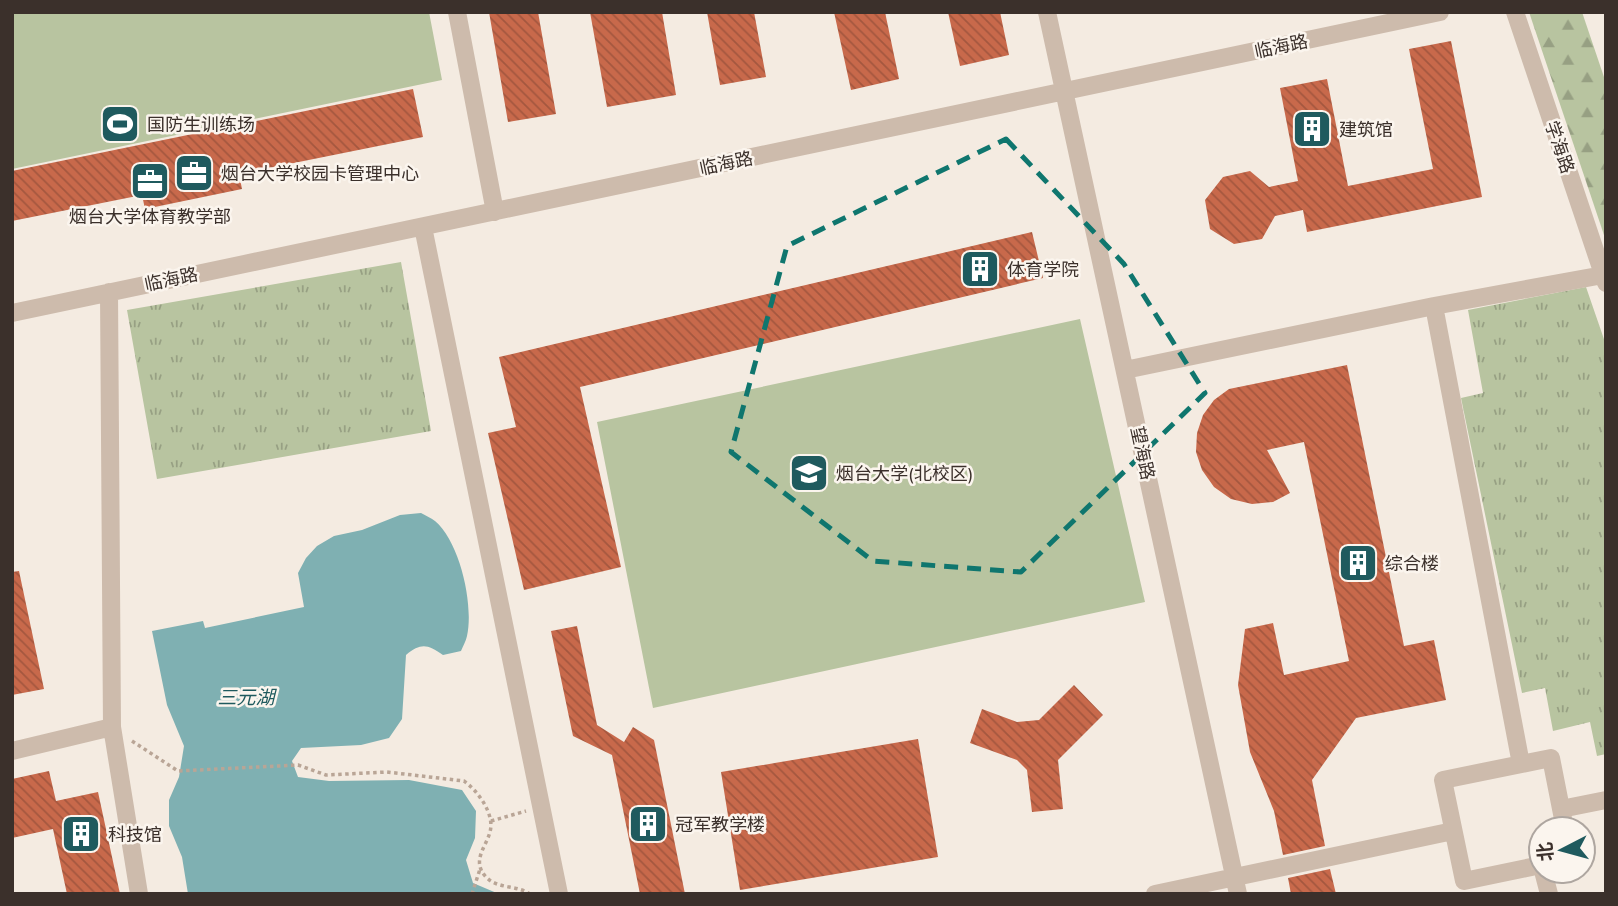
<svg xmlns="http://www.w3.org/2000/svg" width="1618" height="906" viewBox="0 0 1618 906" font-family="Mulish,'Noto Sans SC',sans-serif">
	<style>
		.grass { fill: url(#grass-tufts) }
		.forest { fill: url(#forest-firs) }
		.pitch { fill: #b8c4a0 }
		.water { fill: #7fb0b2 }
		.building { fill: url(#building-back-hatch) }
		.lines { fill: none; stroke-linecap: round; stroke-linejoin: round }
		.path { stroke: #b9a596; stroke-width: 3.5; stroke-dasharray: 3.5 3.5; stroke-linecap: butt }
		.minor { stroke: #cdbbac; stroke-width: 18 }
		.marked { fill: none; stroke: #0f766e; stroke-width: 5; stroke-dasharray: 14 9; stroke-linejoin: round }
		.labels { text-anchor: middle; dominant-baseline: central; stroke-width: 5; stroke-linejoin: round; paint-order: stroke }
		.street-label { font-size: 18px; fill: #3b302b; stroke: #fbf5ee }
		.poi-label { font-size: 18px; fill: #3b302b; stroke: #fbf5ee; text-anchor: start }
		.water-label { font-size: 19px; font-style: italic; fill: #1f5a5e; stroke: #fbf5ee }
	</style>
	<defs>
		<pattern id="grass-tufts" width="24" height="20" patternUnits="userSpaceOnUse" patternTransform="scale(1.75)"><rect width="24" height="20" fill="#b8c4a0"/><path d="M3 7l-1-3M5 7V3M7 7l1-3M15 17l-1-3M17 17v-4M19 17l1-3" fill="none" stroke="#97a083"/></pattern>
		<pattern id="forest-firs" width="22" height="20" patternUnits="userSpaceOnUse" patternTransform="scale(1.75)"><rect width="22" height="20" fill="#b8c4a0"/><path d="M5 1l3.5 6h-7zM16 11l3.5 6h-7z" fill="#97a083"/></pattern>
		<pattern id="building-back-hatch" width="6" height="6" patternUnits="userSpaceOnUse" patternTransform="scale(1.75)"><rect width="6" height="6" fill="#c8694b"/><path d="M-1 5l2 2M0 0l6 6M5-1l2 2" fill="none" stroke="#a4573f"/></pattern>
	</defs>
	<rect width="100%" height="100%" fill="#f4ebe1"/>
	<path class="grass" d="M 401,262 L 431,431 L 157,479 L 127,310 Z
		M 1586,287 L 1606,345 L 1606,754 L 1597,756 L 1590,722 L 1553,731 L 1545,688 L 1522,693 L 1461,398 L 1483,393 L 1468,310 Z"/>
	<path class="forest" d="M 1529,12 L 1582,12 L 1606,83 L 1606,241 Z"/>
	<path class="pitch" d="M 12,12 L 429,12 L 442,80 L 12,169 Z
		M 1080,319 L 1145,602 L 653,708 L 597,422 Z"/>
	<path class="water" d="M 421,513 C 425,515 431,518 435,521 C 460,542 474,605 467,636 C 466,641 463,646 461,651 L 443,655 C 427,644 421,643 406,655 L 402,719 L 389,738 L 361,745 L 301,748 L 292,761 L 298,777 L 329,781 L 409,780 L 462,790 L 476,811 L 475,838 L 466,860 L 473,883 L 499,894 L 188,894 L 182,857 L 169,826 L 169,800 L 179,777 L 184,746 L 167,705 L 152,631 L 203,621 L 205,628 L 304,607 L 298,573 L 306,558 L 317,546 L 334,536 L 362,530 L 400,515 Z"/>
	<path class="building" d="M 489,12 L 538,12 L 556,114 L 508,122 Z
		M 590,12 L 662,12 L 676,95 L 607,107 Z
		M 707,12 L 754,12 L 766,77 L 720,85 Z
		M 834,12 L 885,12 L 899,79 L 851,90 Z
		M 948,12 L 1000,12 L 1009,55 L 960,66 Z
		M 1451,41 L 1482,197 L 1307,232 L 1303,210 L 1275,216 L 1262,239 L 1234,244 L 1210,229 L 1205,200 L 1223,177 L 1250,171 L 1269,187 L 1298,181 L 1280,88 L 1327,79 L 1348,186 L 1433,169 L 1409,49 Z
		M 413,89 L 423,137 L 239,174 L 242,189 L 145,209 L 142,195 L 12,221 L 12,171 Z
		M 1032,232 L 1043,278 L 580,387 L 621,567 L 524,590 L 488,433 L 516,427 L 499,357 Z
		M 1347,365 L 1404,646 L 1434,640 L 1446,700 L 1356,718 L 1312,780 L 1325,846 L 1283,855 L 1274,811 L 1250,752 L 1238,685 L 1245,629 L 1273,623 L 1284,675 L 1349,661 L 1304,442 L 1267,450 L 1290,493 L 1273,502 L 1252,504 L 1231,499 L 1214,487 L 1202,470 L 1196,452 L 1197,433 L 1203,415 L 1214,400 L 1229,389 Z
		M 19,571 L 44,689 L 12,695 L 12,572 Z
		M 577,626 L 597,725 L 624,742 L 633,727 L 654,740 L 685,894 L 640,894 L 612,755 L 573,736 L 551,631 Z
		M 1074,685 L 1103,715 L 1058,760 L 1063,809 L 1032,812 L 1027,770 L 1017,760 L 970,743 L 982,709 L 1017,722 L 1039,720 Z
		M 918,739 L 938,857 L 740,890 L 721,772 Z
		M 49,771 L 56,801 L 98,792 L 120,894 L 67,894 L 53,829 L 12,838 L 12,779 Z
		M 1330,869 L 1336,894 L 1291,894 L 1288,878 Z"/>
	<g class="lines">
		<path class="path" d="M 132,741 L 178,771 L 298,765 L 326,775 L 387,772 L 464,781 C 478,791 495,814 490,832 C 486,847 471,861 486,877 C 497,889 517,885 530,894
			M 491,821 L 526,811
			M 472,894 L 480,869"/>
		<path class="minor" d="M 457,12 L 495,212
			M 1047,12 L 1238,894
			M 1515,12 L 1606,283
			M 423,227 L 559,894
			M 109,292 L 112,727
			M 1434,306 L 1521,764
			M 12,313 L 1440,12
			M 1125,370 L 1434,306 L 1603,275
			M 12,751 L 112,727 L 139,894
			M 1561,809 L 1606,800
			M 1541,865 L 1464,881 L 1443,780 L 1551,758 L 1565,829
			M 1543,871 L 1549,894
			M 1155,894 L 1453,831"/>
	</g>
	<path class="marked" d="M 1006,139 L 1124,264 L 1205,393 L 1021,572 L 873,561 L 731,452 L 787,246 Z"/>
	<defs>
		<g id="stadium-square" transform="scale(2.0125)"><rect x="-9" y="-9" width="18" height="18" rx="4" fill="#1f5a5e" stroke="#fbf5ee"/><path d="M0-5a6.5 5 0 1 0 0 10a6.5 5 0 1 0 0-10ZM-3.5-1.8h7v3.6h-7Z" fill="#fff"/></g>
		<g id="building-square" transform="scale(2.0125)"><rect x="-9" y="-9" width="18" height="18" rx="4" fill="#1f5a5e" stroke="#fbf5ee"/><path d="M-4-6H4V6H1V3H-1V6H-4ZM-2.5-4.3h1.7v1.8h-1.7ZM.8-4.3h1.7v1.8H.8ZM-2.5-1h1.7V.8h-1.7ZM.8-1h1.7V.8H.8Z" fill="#fff"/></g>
		<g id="office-square" transform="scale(2.0125)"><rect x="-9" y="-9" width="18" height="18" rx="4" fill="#1f5a5e" stroke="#fbf5ee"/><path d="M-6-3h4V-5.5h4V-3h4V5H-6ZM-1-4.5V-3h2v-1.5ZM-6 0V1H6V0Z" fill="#fff"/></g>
		<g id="university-square" transform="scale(2.0125)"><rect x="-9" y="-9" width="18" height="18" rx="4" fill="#1f5a5e" stroke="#fbf5ee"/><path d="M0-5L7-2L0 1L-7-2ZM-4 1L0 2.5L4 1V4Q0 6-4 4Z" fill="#fff"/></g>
	</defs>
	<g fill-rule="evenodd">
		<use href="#stadium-square" x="120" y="124"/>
		<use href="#building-square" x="1312" y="129"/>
		<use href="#office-square" x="194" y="173"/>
		<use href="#office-square" x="150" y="181"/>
		<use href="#building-square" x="980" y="269"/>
		<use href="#university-square" x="809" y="473"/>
		<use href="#building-square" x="1358" y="563"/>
		<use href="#building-square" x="648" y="824"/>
		<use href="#building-square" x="81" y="834"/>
	</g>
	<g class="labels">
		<g class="street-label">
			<text transform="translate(1281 46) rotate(-12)">临海路</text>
			<text transform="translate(1560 147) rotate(71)">学海路</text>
			<text transform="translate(726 163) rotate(-12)">临海路</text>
			<text transform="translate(171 279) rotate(-12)">临海路</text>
			<text transform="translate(1143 453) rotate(78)">望海路</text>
		</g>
		<g class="poi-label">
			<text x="147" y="124">国防生训练场</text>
			<text x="1339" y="129">建筑馆</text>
			<text x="221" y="173">烟台大学校园卡管理中心</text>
			<text x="150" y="216" text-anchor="middle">烟台大学体育教学部</text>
			<text x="1007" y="269">体育学院</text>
			<text x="836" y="473">烟台大学(北校区)</text>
			<text x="1385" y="563">综合楼</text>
			<text x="675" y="824">冠军教学楼</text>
			<text x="108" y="834">科技馆</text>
		</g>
		<g class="water-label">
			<text x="246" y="697">三元湖</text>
		</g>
	</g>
	<rect width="1618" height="906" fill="none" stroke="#3b302b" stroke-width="28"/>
	<g transform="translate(1562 850) rotate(264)"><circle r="33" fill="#fbf5ee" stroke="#aea6a0" stroke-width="2"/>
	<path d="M0-5L12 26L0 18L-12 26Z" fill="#1f5a5e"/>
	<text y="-10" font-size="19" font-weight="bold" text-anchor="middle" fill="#3b302b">北</text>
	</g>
</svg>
